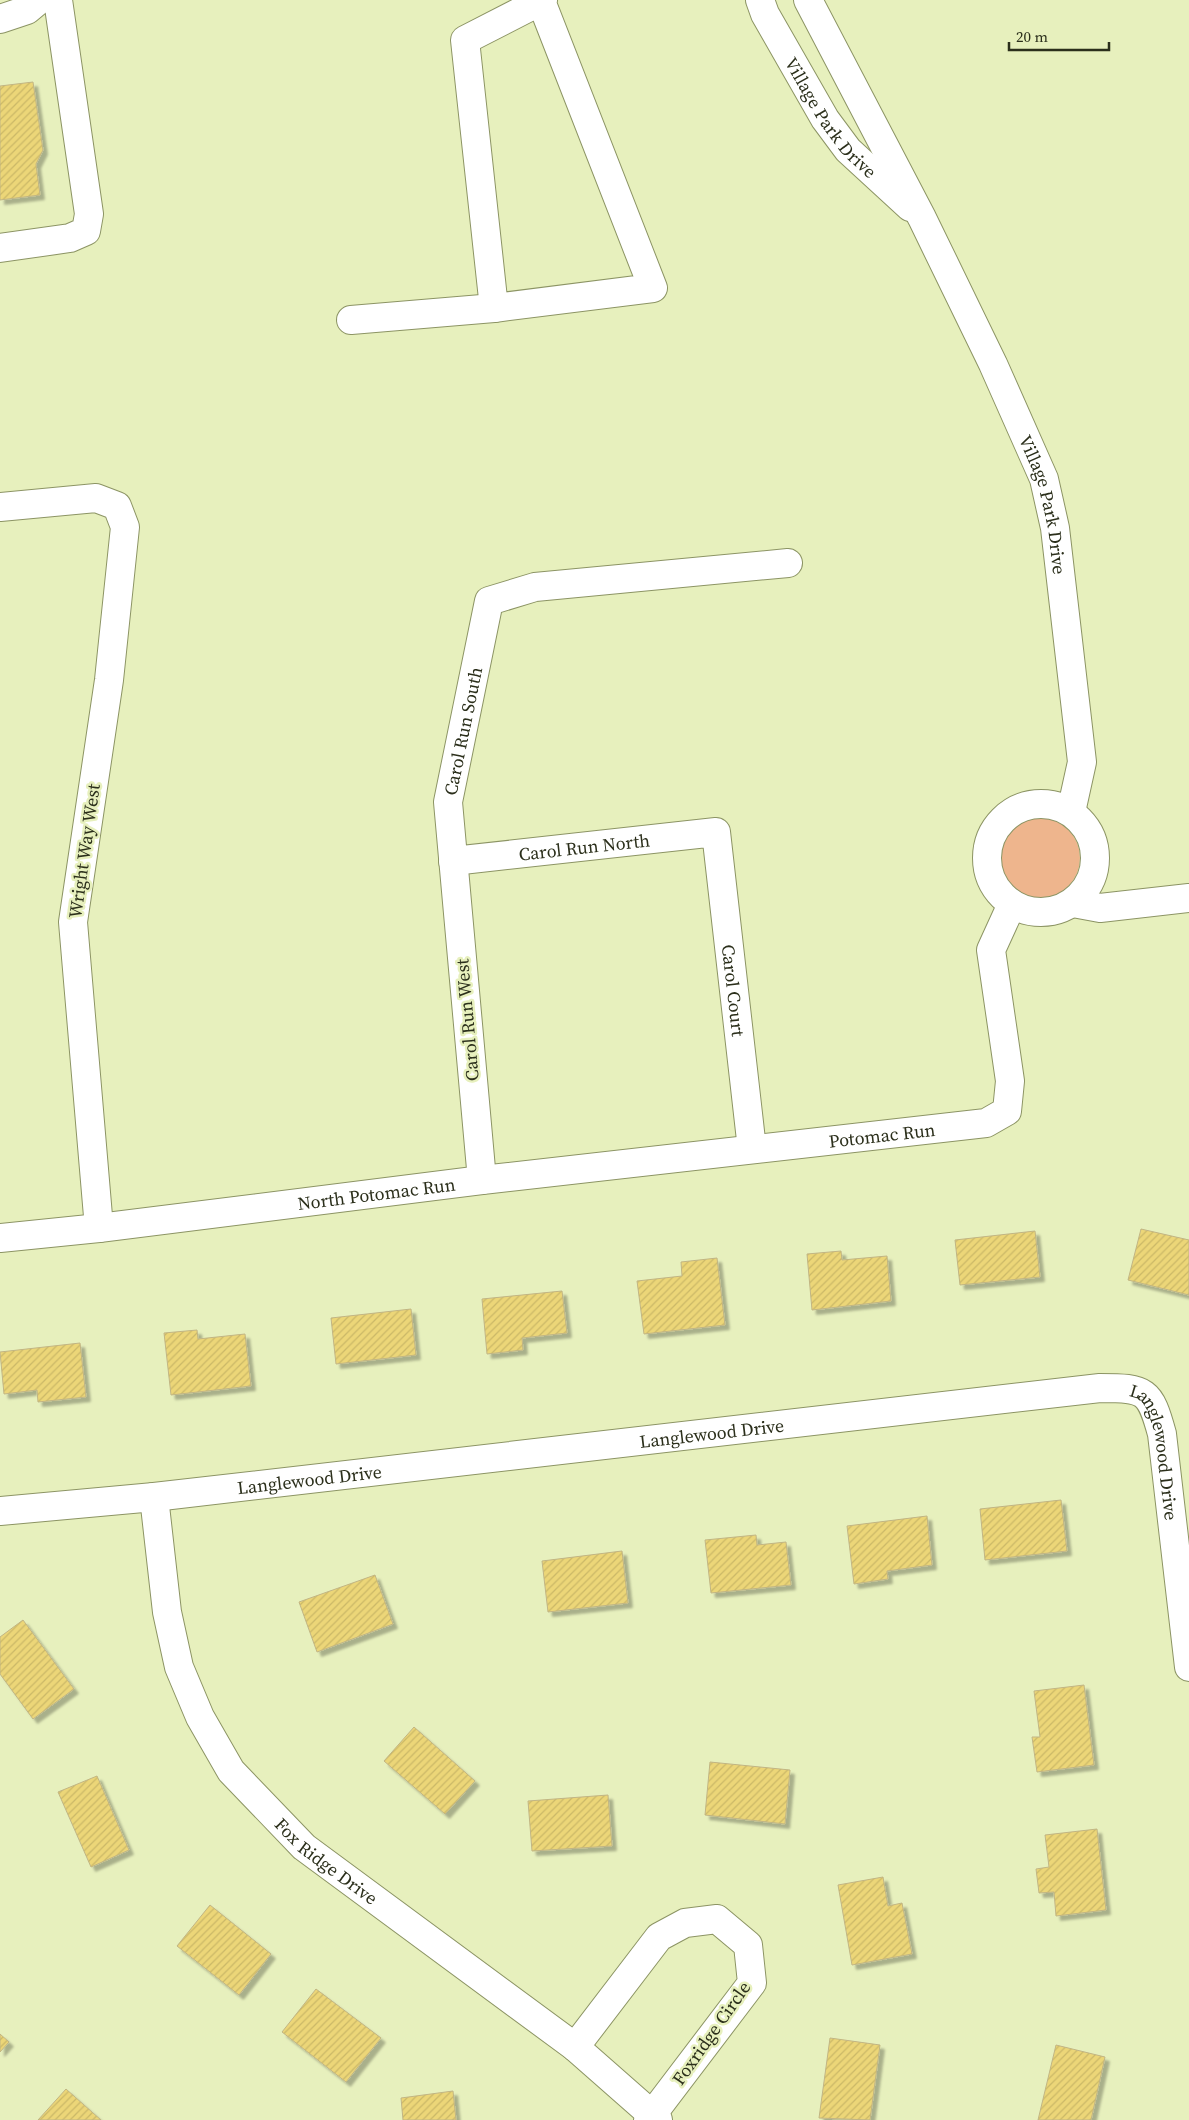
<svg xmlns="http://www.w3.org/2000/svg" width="1189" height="2120" viewBox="0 0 1189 2120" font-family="'Source Serif 4',serif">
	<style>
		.green { fill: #eeb58d }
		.building { fill: url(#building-hatch); stroke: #c1b584; filter: url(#shadow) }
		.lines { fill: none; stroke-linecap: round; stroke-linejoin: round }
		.minor-casing { stroke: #8c9464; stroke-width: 30 }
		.minor { stroke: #fff; stroke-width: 28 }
		.labels { text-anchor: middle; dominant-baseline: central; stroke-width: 5; stroke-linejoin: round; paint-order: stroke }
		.street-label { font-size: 18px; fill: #2b2f1b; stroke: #e7f0bd }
	</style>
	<defs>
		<pattern id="building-hatch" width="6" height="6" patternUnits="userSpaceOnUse" patternTransform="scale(1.25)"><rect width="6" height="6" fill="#ecd678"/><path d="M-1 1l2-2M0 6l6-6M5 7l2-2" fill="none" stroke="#cbb867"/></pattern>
		<filter id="shadow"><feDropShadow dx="4.5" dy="4.5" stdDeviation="1" flood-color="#0004"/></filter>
	</defs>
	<rect width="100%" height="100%" fill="#e7f0bd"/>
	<path class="green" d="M1000 858a40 40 0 1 1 80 0a40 40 0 1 1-80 0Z"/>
	<path class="building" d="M 33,82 L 43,150 L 36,164 L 40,195 L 0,200 L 0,86 Z
		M 1141,1229 L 1189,1240 L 1189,1295 L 1128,1280 Z
		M 1035,1231 L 1040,1277 L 960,1285 L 955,1240 Z
		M 841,1251 L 842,1260 L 887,1256 L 891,1301 L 812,1310 L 807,1254 Z
		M 717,1258 L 725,1325 L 644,1334 L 637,1281 L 682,1276 L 681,1262 Z
		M 562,1291 L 567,1333 L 522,1338 L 523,1350 L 487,1354 L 482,1299 Z
		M 411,1309 L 416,1355 L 336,1364 L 331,1318 Z
		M 197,1330 L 198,1339 L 245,1334 L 251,1386 L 171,1395 L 164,1333 Z
		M 80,1343 L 86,1397 L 38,1402 L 37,1390 L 4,1394 L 0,1352 Z
		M 1061,1500 L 1067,1551 L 985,1560 L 980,1509 Z
		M 927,1516 L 932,1565 L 887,1571 L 888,1579 L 854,1584 L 847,1526 Z
		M 756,1535 L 757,1545 L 786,1542 L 791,1585 L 711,1593 L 705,1540 Z
		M 622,1551 L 628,1603 L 548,1612 L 542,1561 Z
		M 375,1575 L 393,1624 L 317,1652 L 299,1602 Z
		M 23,1620 L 74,1689 L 33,1719 L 0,1674 L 0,1637 Z
		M 1084,1685 L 1094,1765 L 1037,1772 L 1032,1737 L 1040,1737 L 1034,1691 Z
		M 414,1727 L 475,1781 L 445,1814 L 384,1761 Z
		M 710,1762 L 790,1770 L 785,1824 L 705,1815 Z
		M 97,1776 L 129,1850 L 91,1867 L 58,1792 Z
		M 608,1795 L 612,1846 L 532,1851 L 528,1801 Z
		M 1097,1829 L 1106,1910 L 1056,1916 L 1054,1892 L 1039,1893 L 1036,1869 L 1049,1867 L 1045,1835 Z
		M 883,1877 L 888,1906 L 902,1903 L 912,1954 L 852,1965 L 838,1885 Z
		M 210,1905 L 271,1954 L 239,1995 L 177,1946 Z
		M 316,1989 L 381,2038 L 346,2082 L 282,2032 Z
		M 0,2034 L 9,2042 L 0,2052 Z
		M 830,2038 L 880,2045 L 870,2120 L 819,2118 Z
		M 1056,2045 L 1105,2057 L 1091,2120 L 1038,2120 Z
		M 66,2089 L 101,2120 L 38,2120 Z
		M 453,2091 L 456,2120 L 403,2120 L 401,2098 Z"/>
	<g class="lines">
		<g class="minor-casing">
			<g id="minor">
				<path id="s1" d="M 760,0 L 765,14 L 825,119 L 848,150 L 910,207"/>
				<path id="s2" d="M 808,0 L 922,218 L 993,364 L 1044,479 L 1055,528 L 1082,762 L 1071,812"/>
				<path d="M 541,1 L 653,288 L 494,308 L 465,40 L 543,0"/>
				<path d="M 0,19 L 27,10 L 39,0"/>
				<path d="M 0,248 L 70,238 L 86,231 L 89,214 L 58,0"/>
				<path d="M 351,320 L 494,308"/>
				<path d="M 0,507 L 96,498 L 117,506 L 125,527 L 109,680 L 73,922 L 99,1228"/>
				<circle cx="1041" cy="858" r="54"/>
				<path id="s3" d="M 453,861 L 716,832 L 752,1149"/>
				<path d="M 1073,903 L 1100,908 L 1189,898"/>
				<path id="s4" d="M 482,1180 L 448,802 L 489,601 L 535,587 L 788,563"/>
				<path id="s5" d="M 0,1238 L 99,1228 L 482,1180 L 986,1123 L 1007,1111 L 1010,1081 L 991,950 L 1012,904"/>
				<path id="s6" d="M 154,1497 L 167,1612 L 179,1667 L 200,1717 L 231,1771 L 304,1847 L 575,2047 L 658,2120"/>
				<path id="s7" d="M 0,1511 L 154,1497 L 1100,1388 C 1146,1388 1150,1390 1162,1434 L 1189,1667"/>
				<path d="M 575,2047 L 659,1937 L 685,1923 L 717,1919 L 748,1945 L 752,1983 L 648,2120"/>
			</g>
		</g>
		<use href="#minor" class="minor"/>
	</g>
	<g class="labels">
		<g class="street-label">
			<text stroke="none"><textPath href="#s1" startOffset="138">Village Park Drive</textPath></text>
			<text stroke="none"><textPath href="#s2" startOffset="559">Village Park Drive</textPath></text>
			<text stroke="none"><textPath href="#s4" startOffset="452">Carol Run South</textPath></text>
			<text stroke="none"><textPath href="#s3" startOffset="132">Carol Run North</textPath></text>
			<text transform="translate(84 851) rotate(-82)">Wright Way West</text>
			<text stroke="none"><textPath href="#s3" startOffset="424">Carol Court</textPath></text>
			<text transform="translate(467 1020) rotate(-95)">Carol Run West</text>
			<text stroke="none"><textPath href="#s5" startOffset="888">Potomac Run</textPath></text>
			<text stroke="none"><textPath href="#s5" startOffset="379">North Potomac Run</textPath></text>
			<text stroke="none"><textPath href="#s7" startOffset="716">Langlewood Drive</textPath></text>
			<text stroke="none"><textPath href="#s7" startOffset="1210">Langlewood Drive</textPath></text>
			<text stroke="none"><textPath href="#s7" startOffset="311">Langlewood Drive</textPath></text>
			<text stroke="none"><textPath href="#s6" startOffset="420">Fox Ridge Drive</textPath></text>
			<text transform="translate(711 2033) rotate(-55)">Foxridge Circle</text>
		</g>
	</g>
	<path d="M1009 42v8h100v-8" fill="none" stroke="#2b2f1b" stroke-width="2.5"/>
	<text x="1016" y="42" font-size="15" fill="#2b2f1b" stroke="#e7f0bd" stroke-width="4" paint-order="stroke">20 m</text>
</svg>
